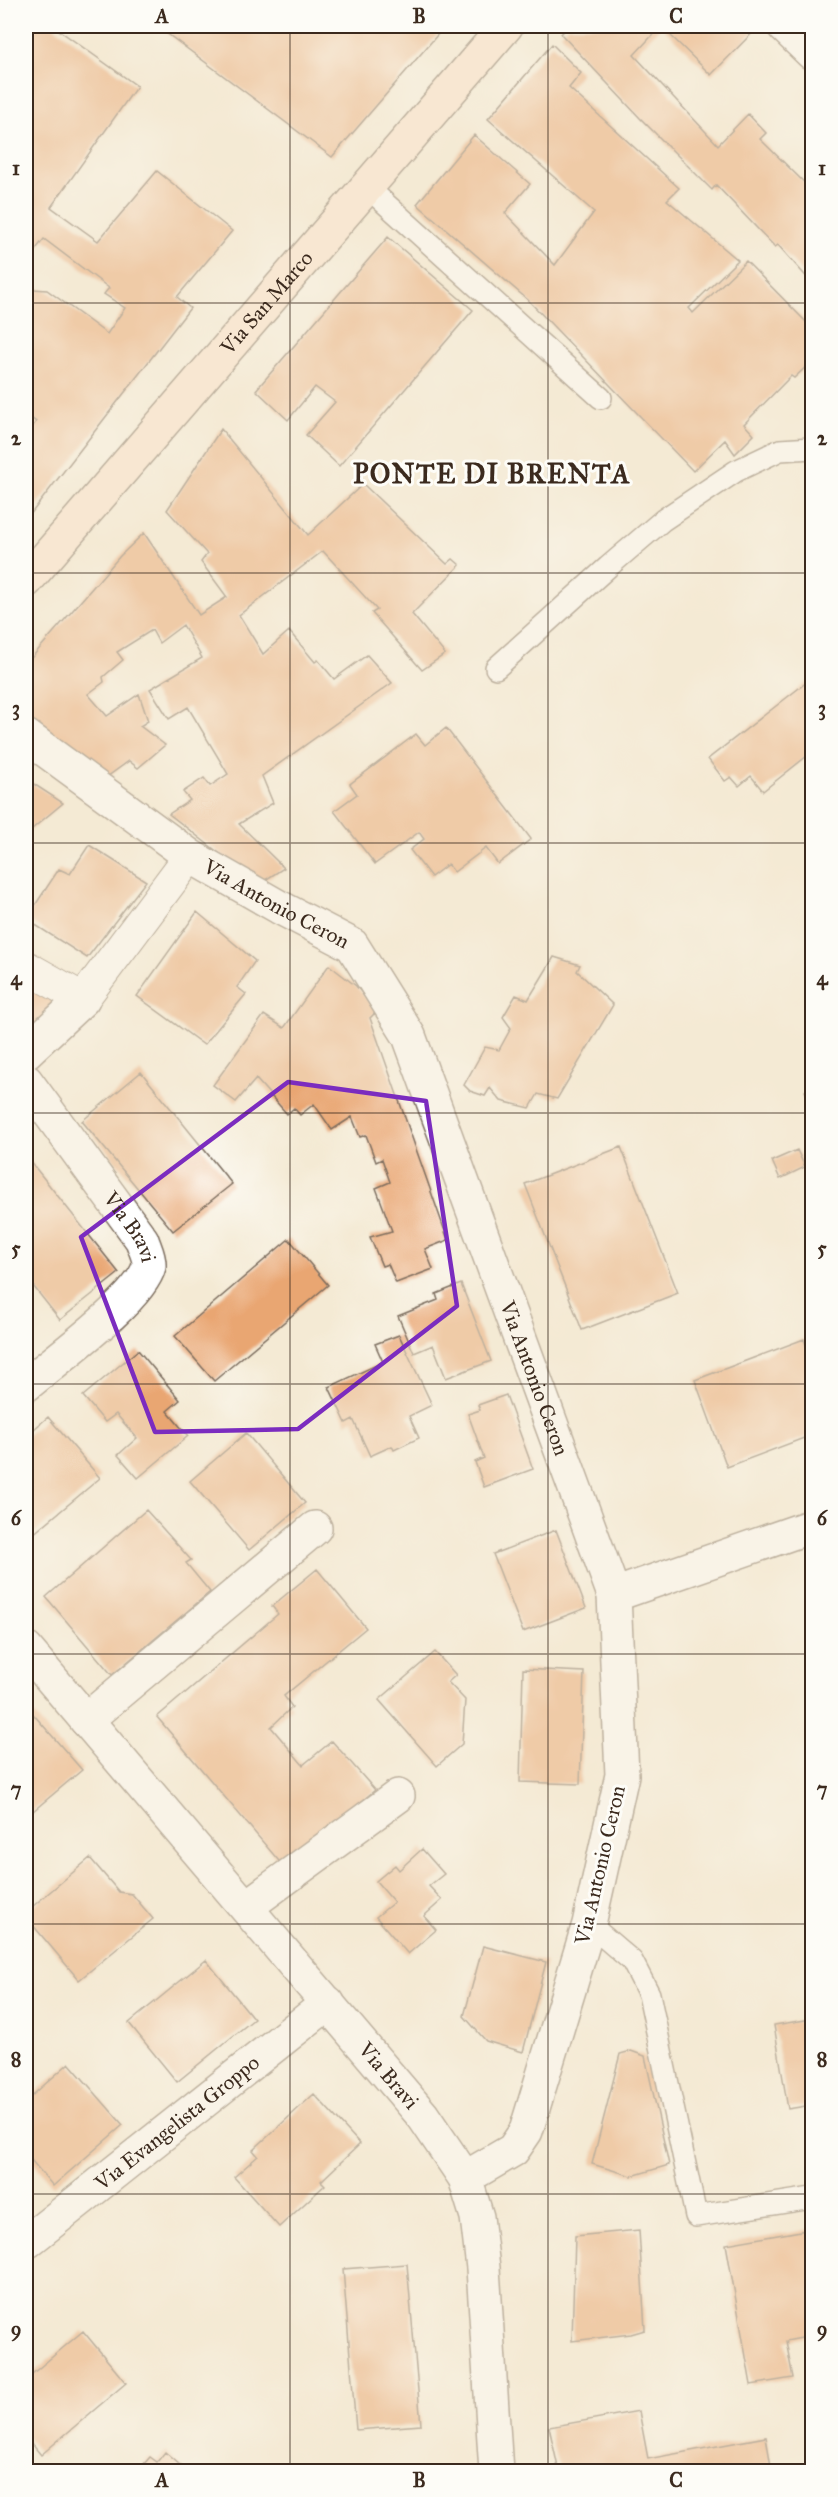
<svg xmlns="http://www.w3.org/2000/svg" width="838" height="2497" viewBox="0 0 838 2497" font-family="'IM FELL Great Primer',serif">
	<style>
		.building { fill: #e9a672 }
		.lines { fill: none; stroke-linecap: round; stroke-linejoin: round }
		.service-casing { stroke: #7c6d5e; stroke-width: 24 }
		.pedestrian-casing { stroke: #7c6d5e; stroke-width: 34 }
		.minor-casing { stroke: #7c6d5e; stroke-width: 36 }
		.tertiary-casing { stroke: #7c6d5e; stroke-width: 36 }
		.secondary-casing { stroke: #7c6d5e; stroke-width: 36 }
		.service { stroke: #fff; stroke-width: 21 }
		.pedestrian { stroke: #fff; stroke-width: 32 }
		.minor { stroke: #fff; stroke-width: 33 }
		.tertiary { stroke: #fff; stroke-width: 33 }
		.secondary { stroke: #fce5d0; stroke-width: 33 }
		.marked { fill: none; stroke: #7b2cbf; stroke-width: 4.5; stroke-linejoin: round }
		.grid { fill: none; stroke: #3b2a1e; stroke-width: 1.5; stroke-opacity: 0.55 }
		.labels { text-anchor: middle; dominant-baseline: central; stroke-width: 6; stroke-linejoin: round; paint-order: stroke }
		.street-label { font-size: 21px; fill: #3b2a1e; stroke: #fdfcf7 }
		.district-label { font-size: 27px; font-weight: bold; letter-spacing: 1.5px; fill: #3b2a1e; stroke: #fdfcf7 }
		.neatline { fill: none; stroke: #3b2a1e; stroke-width: 2 }
		.grid-label { font-size: 20px; text-anchor: middle; font-weight: bold; fill: #3b2a1e }
	</style>
	<rect width="100%" height="100%" fill="#fdfcf7"/>
	<filter id="ink" filterUnits="userSpaceOnUse"><feTurbulence type="fractalNoise" baseFrequency=".0167" numOctaves="2"/><feDisplacementMap in="SourceGraphic" scale="12" xChannelSelector="R" yChannelSelector="G"/><feConvolveMatrix kernelMatrix="1 2 1 2 8 2 1 2 1" color-interpolation-filters="sRGB"/></filter>
	<filter id="wash" filterUnits="userSpaceOnUse"><feTurbulence type="fractalNoise" baseFrequency=".008" numOctaves="4" result="noise"/><feDisplacementMap in="SourceGraphic" scale="24" xChannelSelector="R" yChannelSelector="G"/><feGaussianBlur stdDeviation="1.35" result="paint"/><feColorMatrix in="noise" values="0 0 0 0 0 0 0 0 0 0 0 0 0 0 0 0 0 1.4 0 .05"/><feComposite in="paint" operator="in"/></filter>
	<g filter="url(#wash)">
		<rect width="100%" height="100%" fill="#f4ead4"/>
		<g id="blocks">
			<path class="building" d="M 26,26 L 53,26 L 137,86 L 51,207 L 98,241 L 157,171 L 232,231 L 177,297 L 190,308 L 26,520 L 26,435 L 36,422 L 26,414 L 26,328 L 28,324 L 26,323 L 26,300 L 33,289 L 47,290 L 107,334 L 125,308 L 104,294 L 109,288 L 44,239 L 32,254 L 26,249 Z
				M 157,26 L 445,26 L 332,157 Z
				M 568,26 L 753,26 L 756,29 L 711,75 L 661,26 L 634,55 L 718,145 L 748,114 L 766,133 L 760,139 L 812,190 L 812,283 L 778,245 L 775,247 L 716,185 L 712,190 L 640,118 L 561,34 Z
				M 552,44 L 581,73 L 569,88 L 679,188 L 667,200 L 738,260 L 689,308 L 693,313 L 746,261 L 812,328 L 812,357 L 807,362 L 809,364 L 794,378 L 791,376 L 744,424 L 754,435 L 735,454 L 725,440 L 693,471 L 528,300 L 417,204 L 474,135 L 530,184 L 505,213 L 555,265 L 594,212 L 488,119 Z
				M 388,237 L 473,310 L 339,466 L 306,435 L 335,402 L 315,387 L 288,420 L 256,390 Z
				M 221,429 L 308,535 L 363,484 L 447,564 L 453,559 L 460,565 L 412,614 L 445,654 L 422,670 L 372,613 L 377,610 L 323,551 L 239,615 L 263,654 L 289,631 L 315,662 L 318,660 L 334,679 L 367,655 L 392,683 L 262,776 L 273,803 L 239,824 L 284,868 L 259,884 L 169,814 L 190,800 L 183,792 L 204,778 L 210,786 L 228,774 L 188,707 L 169,719 L 150,689 L 202,658 L 183,625 L 159,643 L 152,630 L 117,652 L 123,660 L 103,677 L 104,682 L 88,694 L 107,716 L 139,694 L 148,721 L 140,726 L 165,745 L 138,768 L 129,761 L 108,776 L 26,722 L 26,664 L 120,556 L 144,533 L 199,615 L 227,597 L 201,562 L 207,554 L 167,510 Z
				M 812,678 L 812,752 L 763,791 L 751,776 L 739,786 L 731,777 L 725,781 L 708,759 Z
				M 446,728 L 531,839 L 498,864 L 486,848 L 454,872 L 448,864 L 431,877 L 410,850 L 424,839 L 419,832 L 375,864 L 334,811 L 357,794 L 350,784 L 416,734 L 425,745 Z
				M 26,779 L 63,803 L 26,834 Z
				M 89,845 L 146,881 L 87,958 L 26,919 L 59,869 L 70,874 Z
				M 197,912 L 255,961 L 237,987 L 246,994 L 204,1045 L 137,996 Z
				M 554,957 L 580,965 L 577,971 L 613,1005 L 557,1099 L 538,1094 L 530,1108 L 501,1101 L 490,1088 L 485,1096 L 470,1091 L 464,1085 L 485,1047 L 499,1050 L 511,1028 L 503,1017 L 516,995 L 528,1000 Z
				M 329,965 L 356,986 L 377,1011 L 370,1018 L 448,1240 L 425,1249 L 433,1269 L 396,1283 L 388,1264 L 382,1266 L 370,1237 L 392,1231 L 376,1188 L 390,1182 L 382,1159 L 376,1162 L 366,1135 L 360,1137 L 352,1117 L 332,1130 L 314,1104 L 300,1115 L 294,1108 L 287,1114 L 256,1079 L 236,1102 L 213,1085 L 264,1015 L 284,1028 Z
				M 26,981 L 51,996 L 57,1009 L 26,1035 Z
				M 141,1072 L 232,1184 L 173,1231 L 82,1121 Z
				M 812,1087 L 812,1106 L 805,1091 Z
				M 621,1147 L 678,1293 L 582,1330 L 525,1184 Z
				M 797,1150 L 805,1167 L 780,1179 L 772,1161 Z
				M 26,1156 L 119,1273 L 60,1320 L 26,1277 Z
				M 289,1239 L 328,1285 L 214,1381 L 175,1336 Z
				M 461,1284 L 491,1361 L 446,1378 L 433,1345 L 414,1353 L 398,1316 L 438,1300 L 436,1294 Z
				M 399,1335 L 432,1405 L 409,1416 L 419,1438 L 394,1450 L 392,1446 L 370,1456 L 353,1419 L 346,1423 L 329,1387 L 383,1362 L 375,1344 Z
				M 804,1339 L 812,1364 L 812,1435 L 727,1467 L 695,1380 Z
				M 138,1350 L 180,1400 L 167,1411 L 188,1436 L 138,1478 L 118,1455 L 137,1438 L 116,1414 L 105,1422 L 83,1396 Z
				M 506,1395 L 533,1469 L 484,1487 L 475,1462 L 484,1458 L 468,1414 L 480,1410 L 478,1405 Z
				M 48,1417 L 100,1478 L 26,1540 L 26,1436 Z
				M 246,1433 L 305,1503 L 249,1550 L 190,1481 Z
				M 146,1510 L 191,1560 L 186,1563 L 210,1592 L 112,1675 L 46,1597 Z
				M 556,1530 L 586,1608 L 523,1632 L 493,1554 Z
				M 317,1569 L 366,1628 L 284,1696 L 292,1707 L 271,1727 L 303,1765 L 332,1741 L 375,1790 L 284,1867 L 157,1717 L 278,1614 L 272,1606 Z
				M 435,1652 L 456,1675 L 448,1682 L 465,1700 L 462,1744 L 437,1766 L 379,1700 Z
				M 523,1669 L 584,1672 L 580,1784 L 520,1782 Z
				M 26,1706 L 82,1770 L 26,1817 Z
				M 422,1849 L 444,1874 L 429,1886 L 442,1900 L 424,1916 L 436,1930 L 408,1954 L 376,1917 L 394,1902 L 376,1881 L 395,1865 L 399,1870 Z
				M 90,1858 L 119,1892 L 132,1894 L 153,1919 L 79,1980 L 26,1917 L 26,1912 Z
				M 483,1946 L 546,1962 L 523,2052 L 486,2041 L 464,2016 Z
				M 206,1960 L 254,2019 L 177,2082 L 129,2023 Z
				M 812,2019 L 812,2105 L 788,2109 L 774,2025 Z
				M 631,2051 L 645,2056 L 669,2165 L 632,2176 L 592,2164 L 620,2054 Z
				M 69,2063 L 123,2125 L 53,2186 L 26,2154 L 26,2101 Z
				M 314,2094 L 360,2144 L 321,2181 L 325,2185 L 279,2227 L 234,2177 L 258,2156 L 253,2150 Z
				M 812,2229 L 812,2336 L 786,2341 L 793,2378 L 751,2385 L 726,2244 Z
				M 639,2230 L 645,2330 L 631,2334 L 572,2341 L 575,2236 Z
				M 407,2264 L 421,2425 L 356,2430 L 343,2269 Z
				M 83,2331 L 126,2383 L 41,2455 L 26,2437 L 26,2379 Z
				M 639,2411 L 648,2459 L 766,2437 L 772,2472 L 559,2472 L 549,2427 Z
				M 165,2452 L 188,2472 L 137,2472 L 150,2457 L 157,2462 Z"/>
		</g>
	</g>
	<g filter="url(#ink)">
		<use href="#blocks" fill-opacity="0" stroke="#7c6d5e" stroke-width="1.5"/>
		<g class="lines">
			<g class="service-casing">
				<path id="service" d="M 367,187 L 601,398
					M 496,668 L 608,567 L 663,520 L 736,471 L 780,450 L 812,448
					M 589,1924 L 632,1961 L 649,1994 L 696,2216 L 812,2198"/>
			</g>
			<g class="pedestrian-casing">
				<path id="pedestrian" d="M 26,967 L 83,999 L 190,856"/>
			</g>
			<g class="minor-casing">
				<g id="minor">
					<path d="M 784,26 L 812,53"/>
					<path id="s1" d="M 26,736 L 190,856 L 279,907 L 352,945 L 409,1036 L 614,1595 L 622,1775 L 589,1924 L 526,2131 L 513,2150 L 465,2178"/>
					<path d="M 26,1052 L 83,999"/>
					<path id="s2" d="M 26,1081 L 142,1240 C 144,1247 150,1258 149,1266 C 141,1299 54,1361 26,1385"/>
					<path d="M 614,1595 L 812,1526"/>
					<path d="M 86,1720 L 315,1528"/>
					<path d="M 246,1907 L 398,1796"/>
					<path id="s3" d="M 26,2238 L 28,2241 L 328,2003"/>
				</g>
			</g>
			<g class="tertiary-casing">
				<g id="tertiary">
					<path id="s4" d="M 26,1649 L 423,2116 L 465,2178 L 477,2217 L 483,2268 L 496,2472"/>
				</g>
			</g>
			<g class="secondary-casing">
				<g id="secondary">
					<path id="s5" d="M 26,581 L 506,26"/>
				</g>
			</g>
			<use href="#service" class="service"/>
			<use href="#pedestrian" class="pedestrian"/>
			<use href="#minor" class="minor"/>
			<use href="#tertiary" class="tertiary"/>
			<use href="#secondary" class="secondary"/>
		</g>
	</g>
	<path d="M0 0H838V2497H0ZM 288,1082 L 426,1101 L 457,1306 L 298,1429 L 155,1432 L 81,1237 Z" fill="#f4ead4" fill-opacity=".55" fill-rule="evenodd"/>
	<path class="marked" d="M 288,1082 L 426,1101 L 457,1306 L 298,1429 L 155,1432 L 81,1237 Z"/>
	<path class="grid" d="M 290,26 L 290,2472M 548,26 L 548,2472M 26,303 L 812,303M 26,573 L 812,573M 26,843 L 812,843M 26,1113 L 812,1113M 26,1384 L 812,1384M 26,1654 L 812,1654M 26,1924 L 812,1924M 26,2194 L 812,2194"/>
	<g class="labels">
		<g class="street-label">
			<text stroke="none"><textPath href="#s5" startOffset="368">Via San Marco</textPath></text>
			<text stroke="none"><textPath href="#s1" startOffset="302">Via Antonio Ceron</textPath></text>
			<text stroke="none"><textPath href="#s2" startOffset="180">Via Bravi</textPath></text>
			<text stroke="none"><textPath href="#s1" startOffset="860">Via Antonio Ceron</textPath></text>
			<text transform="translate(600 1865) rotate(-77)">Via Antonio Ceron</text>
			<text stroke="none"><textPath href="#s4" startOffset="560">Via Bravi</textPath></text>
			<text stroke="none"><textPath href="#s3" startOffset="194">Via Evangelista Groppo</textPath></text>
		</g>
		<g class="district-label">
			<text x="492" y="473">PONTE DI BRENTA</text>
		</g>
	</g>
	<rect width="838" height="2497" fill="none" stroke="#fdfcf7" stroke-width="66"/>
	<rect x="33" y="33" width="772" height="2431" class="neatline"/>
	<g class="grid-label">
		<text x="162" y="23">A</text>
		<text x="419" y="23">B</text>
		<text x="676" y="23">C</text>
		<text x="16" y="175">1</text>
		<text x="822" y="175">1</text>
		<text x="16" y="445">2</text>
		<text x="822" y="445">2</text>
		<text x="16" y="715">3</text>
		<text x="822" y="715">3</text>
		<text x="16" y="985">4</text>
		<text x="822" y="985">4</text>
		<text x="16" y="1255">5</text>
		<text x="822" y="1255">5</text>
		<text x="16" y="1525">6</text>
		<text x="822" y="1525">6</text>
		<text x="16" y="1796">7</text>
		<text x="822" y="1796">7</text>
		<text x="16" y="2066">8</text>
		<text x="822" y="2066">8</text>
		<text x="16" y="2336">9</text>
		<text x="822" y="2336">9</text>
		<text x="162" y="2487">A</text>
		<text x="419" y="2487">B</text>
		<text x="676" y="2487">C</text>
	</g>
</svg>
